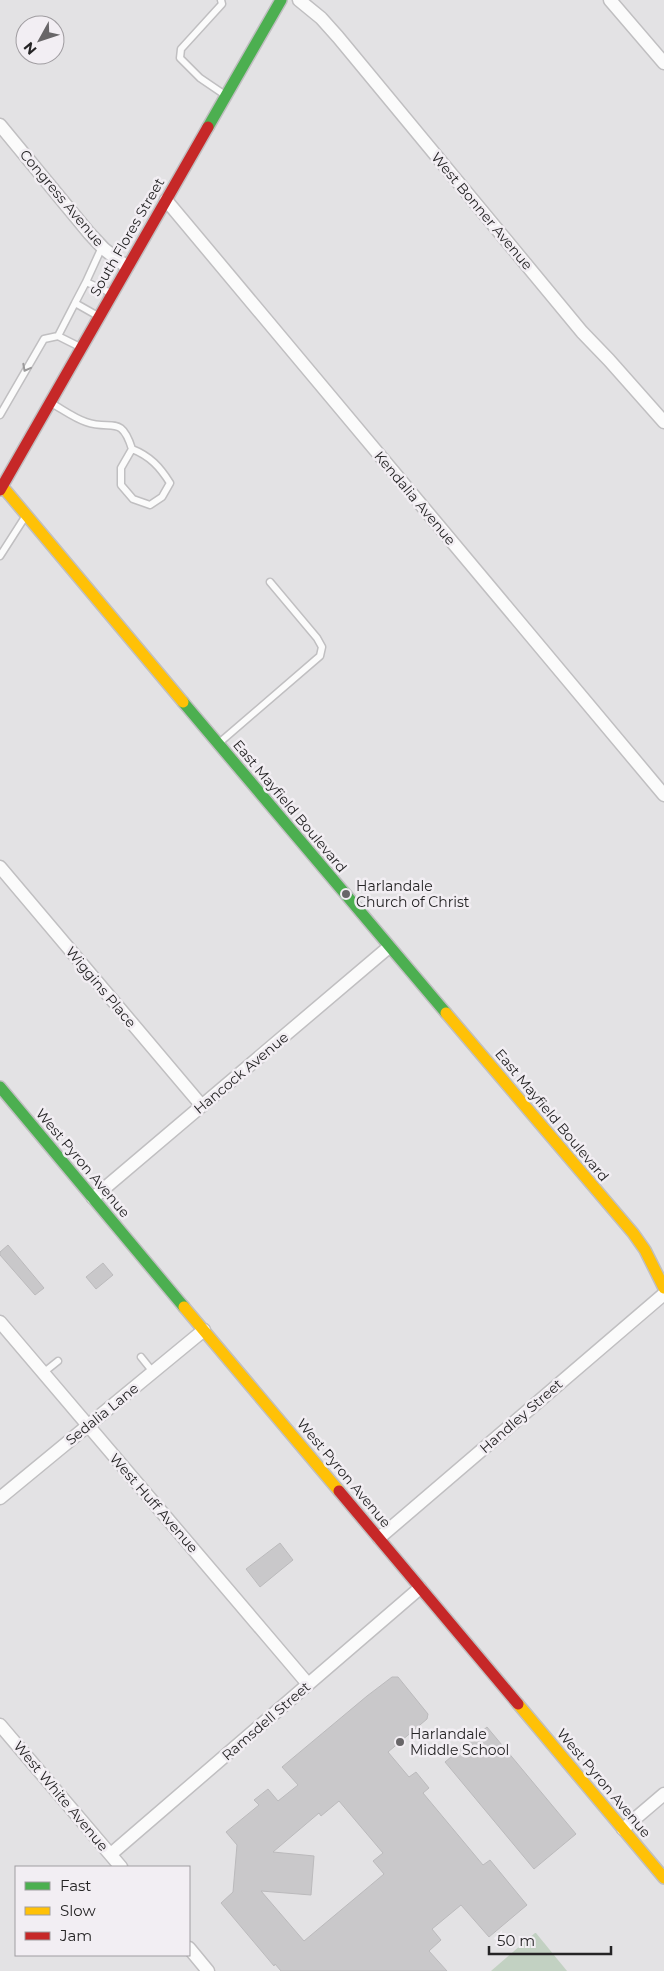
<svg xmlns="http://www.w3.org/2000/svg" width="664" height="1971" viewBox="0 0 664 1971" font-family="Montserrat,sans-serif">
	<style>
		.green { fill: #c2d1c2 }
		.building { fill: #c9c8ca; stroke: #bbbabc; fill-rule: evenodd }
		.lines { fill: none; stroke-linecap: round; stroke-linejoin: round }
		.lane-casing { stroke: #c0bfc1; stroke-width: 9 }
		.street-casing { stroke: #c0bfc1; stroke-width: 15 }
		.fast-casing { stroke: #c0bfc1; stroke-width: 14 }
		.slow-casing { stroke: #c0bfc1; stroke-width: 14 }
		.jam-casing { stroke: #c0bfc1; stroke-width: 14 }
		.lane { stroke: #fbfbfb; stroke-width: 6 }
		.street { stroke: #fbfbfb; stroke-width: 12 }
		.fast { stroke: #4caf50; stroke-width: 11 }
		.slow { stroke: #ffc107; stroke-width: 11 }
		.jam { stroke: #c62828; stroke-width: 11 }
		.oneway { stroke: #9b9a9b }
		.poi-dot { fill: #686668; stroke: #f2eef3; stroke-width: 2 }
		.labels { text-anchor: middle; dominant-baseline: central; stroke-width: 5; stroke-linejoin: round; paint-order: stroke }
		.street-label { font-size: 14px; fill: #252425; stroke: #f2eef3 }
		.poi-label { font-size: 14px; fill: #252425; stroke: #f2eef3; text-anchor: start }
	</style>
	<rect width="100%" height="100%" fill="#e3e2e4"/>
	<path class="green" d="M 536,1933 L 567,1971 L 491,1971 L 535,1933 Z"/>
	<path class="building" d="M 8,1245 L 44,1288 L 35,1295 L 0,1255 L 0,1252 Z
		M 103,1263 L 113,1275 L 96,1289 L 86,1277 Z
		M 280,1543 L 293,1560 L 260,1587 L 246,1569 Z
		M 392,1677 L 398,1677 L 428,1714 L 427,1719 L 388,1752 L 409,1777 L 416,1772 L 429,1788 L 423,1793 L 483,1865 L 490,1860 L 527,1905 L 489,1937 L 461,1905 L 432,1929 L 441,1940 L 429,1951 L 447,1971 L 281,1971 L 275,1964 L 274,1966 L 221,1903 L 233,1892 L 237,1845 L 226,1832 L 259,1805 L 254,1800 L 268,1789 L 278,1801 L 298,1785 L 282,1767 L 367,1696 ZM 339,1801 L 383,1853 L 373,1861 L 384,1874 L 304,1941 L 261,1891 L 311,1895 L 314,1856 L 273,1852 L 319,1813 L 321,1816 Z
		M 487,1727 L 576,1834 L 534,1869 L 445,1762 Z"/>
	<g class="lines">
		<g class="lane-casing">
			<path id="lane" d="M 221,0 L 222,4 L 181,49 L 180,58 L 200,78 L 225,95
				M 86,282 L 102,247
				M 75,303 L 86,282 L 111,293
				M 58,336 L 75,303 L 98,316
				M 51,403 C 62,409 74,418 86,422 C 112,431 121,414 132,449 L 121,468 L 121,485 L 133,499 L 150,505 L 162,497 L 170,483 C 160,467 150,456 132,449
				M 0,415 L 44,339 L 58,336 L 80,347
				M 0,556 L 25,517
				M 219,743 L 320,656 L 322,647 L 317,638 L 270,582
				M 141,1357 L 153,1372
				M 43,1373 L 58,1361"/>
		</g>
		<g class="street-casing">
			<path id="street" d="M 299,0 L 321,18 L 338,37 L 582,332 L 609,360 L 664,422
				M 610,0 L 664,63
				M 0,125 L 89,233 L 104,249 L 127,267
				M 166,200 L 664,795
				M 0,867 L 202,1106
				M 93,1198 L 389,947
				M 0,1322 L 308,1684
				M 0,1498 L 204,1330
				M 379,1538 L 664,1294
				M 0,1725 L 121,1867
				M 623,1829 L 664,1794
				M 111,1854 L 420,1588
				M 189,1948 L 208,1971"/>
		</g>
		<g class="fast-casing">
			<path id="fast" d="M 208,127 L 281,0
				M 183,702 L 446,1013
				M 0,1087 L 184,1307"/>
		</g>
		<g class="slow-casing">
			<path id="slow" d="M 2,486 L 183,702
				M 446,1013 L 633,1233 L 645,1250 L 664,1288
				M 184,1307 L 339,1491
				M 518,1704 L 664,1878"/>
		</g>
		<g class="jam-casing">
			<path id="jam" d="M 0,490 L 208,127
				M 339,1491 L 518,1704"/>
		</g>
		<use href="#lane" class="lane"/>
		<use href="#street" class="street"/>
		<use href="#fast" class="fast"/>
		<use href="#slow" class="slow"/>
		<use href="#jam" class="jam"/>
	</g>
	<defs><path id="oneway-chevron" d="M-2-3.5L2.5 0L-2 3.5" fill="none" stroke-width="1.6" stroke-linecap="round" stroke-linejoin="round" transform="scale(1.25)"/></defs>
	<use class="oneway" href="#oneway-chevron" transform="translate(26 368) rotate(118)"/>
	<g class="poi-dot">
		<circle cx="346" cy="894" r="5"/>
		<circle cx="400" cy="1742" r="5"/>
	</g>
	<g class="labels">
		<g class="street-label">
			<text transform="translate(62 198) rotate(50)">Congress Avenue</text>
			<text transform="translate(482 211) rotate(50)">West Bonner Avenue</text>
			<text transform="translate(127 237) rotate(-60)">South Flores Street</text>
			<text transform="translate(415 498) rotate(50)">Kendalia Avenue</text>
			<text transform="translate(290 806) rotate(50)">East Mayfield Boulevard</text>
			<text transform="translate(101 987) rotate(50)">Wiggins Place</text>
			<text transform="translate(241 1073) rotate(-40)">Hancock Avenue</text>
			<text transform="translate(552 1115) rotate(50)">East Mayfield Boulevard</text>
			<text transform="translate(83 1163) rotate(50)">West Pyron Avenue</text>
			<text transform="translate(102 1414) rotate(-39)">Sedalia Lane</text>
			<text transform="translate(521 1416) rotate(-41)">Handley Street</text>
			<text transform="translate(344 1473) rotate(50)">West Pyron Avenue</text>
			<text transform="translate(154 1503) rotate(49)">West Huff Avenue</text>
			<text transform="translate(266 1721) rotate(-41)">Ramsdell Street</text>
			<text transform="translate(604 1783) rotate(50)">West Pyron Avenue</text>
			<text transform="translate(61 1796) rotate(50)">West White Avenue</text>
		</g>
		<g class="poi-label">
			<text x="356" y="886">Harlandale<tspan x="356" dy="16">Church of Christ</tspan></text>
			<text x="410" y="1734">Harlandale<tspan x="410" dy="16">Middle School</tspan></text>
		</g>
	</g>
	<rect x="15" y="1866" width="175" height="90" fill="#f2eef3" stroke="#a09da1"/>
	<rect x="25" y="1882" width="25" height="8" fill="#4caf50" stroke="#a09da1"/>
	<text x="60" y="1891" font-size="15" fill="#252425">Fast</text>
	<rect x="25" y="1907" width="25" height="8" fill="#ffc107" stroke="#a09da1"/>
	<text x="60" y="1916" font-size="15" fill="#252425">Slow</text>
	<rect x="25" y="1932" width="25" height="8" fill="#c62828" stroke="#a09da1"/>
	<text x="60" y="1941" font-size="15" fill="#252425">Jam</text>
	<g transform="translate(40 40) rotate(230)"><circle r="24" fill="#f2eef3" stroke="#a09da1"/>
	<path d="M0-4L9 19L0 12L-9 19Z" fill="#686668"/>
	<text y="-8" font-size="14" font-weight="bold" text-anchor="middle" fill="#252425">N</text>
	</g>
	<path d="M489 1946v8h122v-8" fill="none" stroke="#252425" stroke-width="2.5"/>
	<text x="497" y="1946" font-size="15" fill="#252425" stroke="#f2eef3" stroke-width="4" paint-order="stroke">50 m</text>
</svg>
